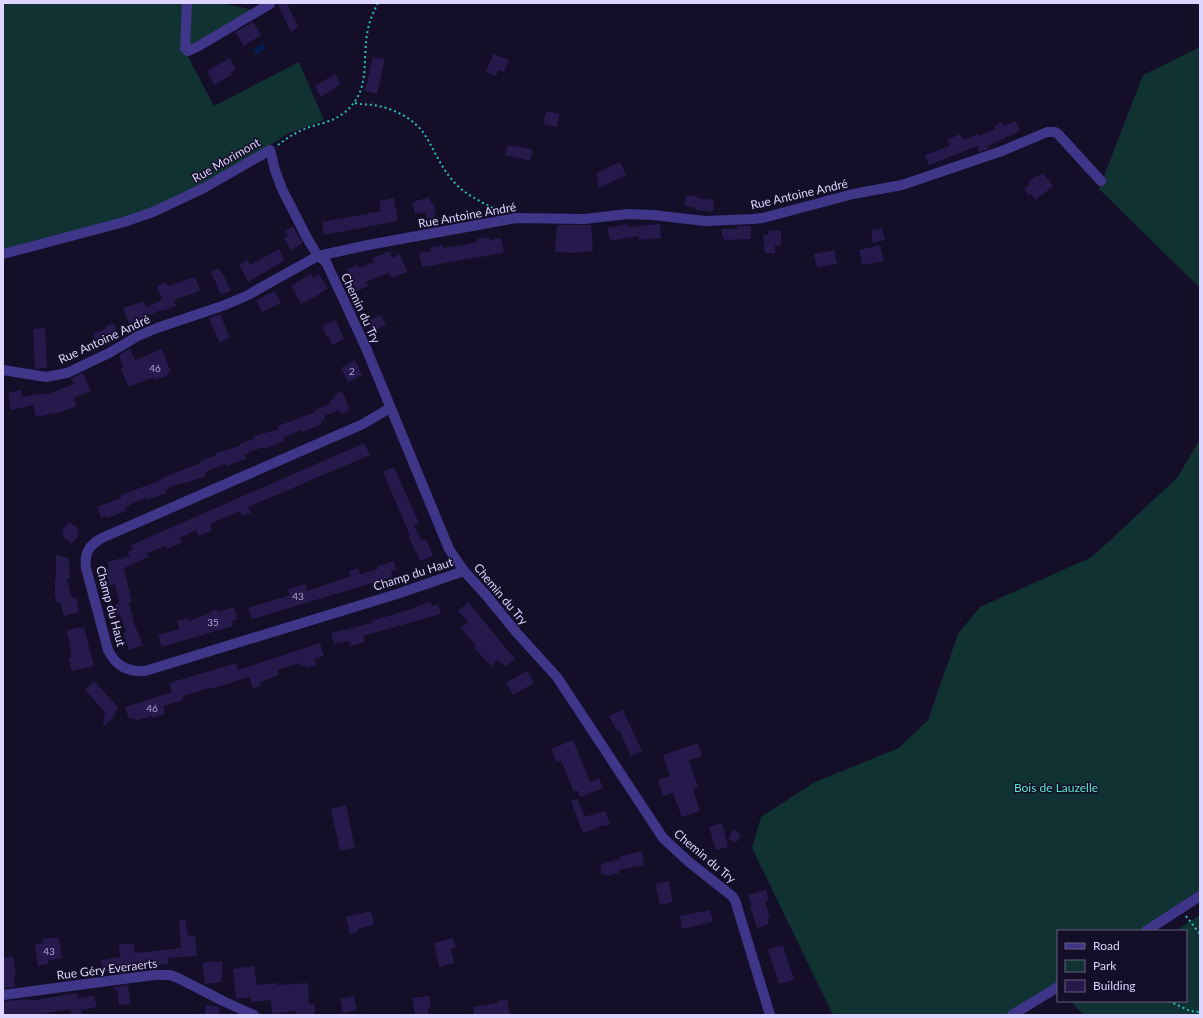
<svg xmlns="http://www.w3.org/2000/svg" width="1203" height="1018" viewBox="0 0 1203 1018" font-family="Lato,sans-serif">
	<style>
		.green { fill: #113233 }
		.water { fill: #071a49 }
		.building { fill: #26194b }
		.lines { fill: none; stroke-linecap: round; stroke-linejoin: round }
		.path { stroke: #27c0c1; stroke-width: 2; stroke-dasharray: 2 3; stroke-linecap: butt }
		.minor { stroke: #3f368a; stroke-width: 10 }
		.labels { text-anchor: middle; dominant-baseline: central; stroke-width: 3; stroke-linejoin: round; paint-order: stroke }
		.number-label { font-size: 10px; fill: #afa6d2 }
		.street-label { font-size: 12px; fill: #ddd5ff; stroke: #140e28 }
		.park-label { font-size: 12px; fill: #59e8ce; stroke: #140e28 }
	</style>
	<rect width="100%" height="100%" fill="#140e28"/>
	<path class="green" d="M 3,3 L 221,3 L 254,10 L 185,51 L 214,106 L 299,62 L 324,120 L 287,134 L 260,152 L 171,201 L 130,217 L 3,249 Z
		M 1200,47 L 1200,288 L 1099,189 L 1143,75 Z
		M 1200,439 L 1200,896 L 1146,931 L 1058,931 L 1058,987 L 1012,1015 L 833,1015 L 752,848 L 761,817 L 815,782 L 899,748 L 928,720 L 958,634 L 980,607 L 1092,557 L 1177,478 Z
		M 1200,915 L 1200,1015 L 1084,1015 L 1070,1001 L 1186,1001 L 1186,931 L 1175,931 Z"/>
	<path class="water" d="M 263,43 L 266,49 L 256,55 L 253,50 Z"/>
	<path class="building" d="M 277,3 L 287,3 L 298,27 L 291,32 Z
		M 253,22 L 261,35 L 244,46 L 235,32 Z
		M 493,54 L 509,60 L 504,72 L 498,70 L 496,76 L 486,72 Z
		M 373,57 L 385,59 L 377,94 L 365,91 Z
		M 230,58 L 236,70 L 231,73 L 232,75 L 214,85 L 207,71 Z
		M 335,74 L 341,84 L 321,97 L 315,86 Z
		M 546,111 L 560,114 L 557,127 L 543,124 Z
		M 1016,121 L 1020,131 L 988,146 L 989,149 L 979,152 L 977,146 L 929,165 L 925,155 L 950,146 L 947,140 L 960,134 L 963,140 L 978,134 L 979,136 L 995,129 L 994,126 L 1002,122 L 1003,126 Z
		M 508,145 L 532,149 L 531,151 L 533,151 L 530,161 L 505,155 Z
		M 620,162 L 626,175 L 599,188 L 596,173 Z
		M 1043,173 L 1053,186 L 1036,200 L 1031,194 L 1029,196 L 1024,189 L 1030,184 L 1028,182 L 1037,175 L 1038,177 Z
		M 686,195 L 697,196 L 697,198 L 714,200 L 713,212 L 696,210 L 696,208 L 684,206 Z
		M 430,197 L 431,203 L 434,203 L 436,214 L 434,214 L 437,226 L 429,227 L 425,212 L 415,214 L 412,202 Z
		M 394,198 L 398,221 L 324,235 L 322,222 L 381,211 L 379,201 Z
		M 628,224 L 628,227 L 660,224 L 661,238 L 639,240 L 639,236 L 610,241 L 607,228 Z
		M 557,225 L 591,225 L 593,251 L 573,253 L 555,252 Z
		M 737,226 L 751,226 L 751,239 L 724,240 L 724,238 L 722,237 L 722,229 L 737,229 Z
		M 293,227 L 303,243 L 291,250 L 284,238 L 288,236 L 285,231 Z
		M 882,228 L 885,240 L 873,243 L 871,230 Z
		M 781,230 L 781,245 L 775,245 L 775,253 L 765,253 L 763,235 L 769,235 L 768,231 Z
		M 489,237 L 489,240 L 501,238 L 504,253 L 422,267 L 419,253 L 431,251 L 431,247 L 443,245 L 443,248 L 465,245 L 477,242 L 477,239 Z
		M 880,245 L 884,261 L 862,265 L 859,250 Z
		M 279,249 L 285,260 L 248,282 L 239,265 L 247,260 L 250,265 Z
		M 834,250 L 837,264 L 817,268 L 814,254 Z
		M 390,251 L 392,258 L 400,254 L 407,272 L 392,278 L 389,273 L 366,282 L 368,286 L 355,292 L 348,274 L 349,273 L 347,269 L 357,265 L 359,268 L 374,262 L 372,258 Z
		M 219,268 L 222,274 L 223,274 L 231,291 L 221,295 L 211,272 Z
		M 311,274 L 313,278 L 319,274 L 328,289 L 320,293 L 320,294 L 301,304 L 291,286 L 296,284 L 295,283 Z
		M 195,277 L 200,291 L 174,300 L 176,306 L 162,311 L 161,310 L 129,324 L 123,308 L 144,301 L 146,307 L 162,300 L 157,286 L 166,282 L 168,286 Z
		M 275,291 L 281,303 L 262,312 L 256,300 Z
		M 220,314 L 230,338 L 219,342 L 209,318 Z
		M 381,315 L 386,325 L 372,332 L 367,321 Z
		M 336,320 L 344,339 L 332,345 L 328,336 L 327,337 L 322,326 Z
		M 114,323 L 120,339 L 96,348 L 94,333 L 106,329 L 105,326 Z
		M 45,328 L 47,368 L 35,369 L 33,329 Z
		M 130,348 L 135,360 L 162,349 L 170,370 L 167,376 L 156,380 L 152,378 L 128,387 L 121,368 L 123,367 L 119,355 Z
		M 355,360 L 362,375 L 348,382 L 341,368 Z
		M 83,373 L 91,391 L 74,398 L 77,406 L 61,412 L 36,417 L 33,405 L 11,410 L 8,393 L 21,390 L 22,397 L 45,393 L 45,395 L 74,384 L 71,378 Z
		M 342,391 L 350,410 L 341,414 L 339,410 L 324,416 L 325,420 L 321,422 L 322,424 L 303,432 L 301,430 L 283,438 L 284,441 L 275,445 L 265,449 L 264,447 L 248,452 L 249,454 L 245,455 L 246,459 L 226,466 L 225,464 L 209,470 L 209,471 L 205,473 L 206,476 L 186,483 L 186,482 L 169,487 L 170,488 L 165,490 L 167,493 L 147,500 L 146,498 L 129,505 L 130,506 L 125,507 L 127,511 L 107,518 L 106,516 L 101,518 L 97,507 L 121,498 L 121,495 L 161,480 L 161,478 L 201,463 L 200,461 L 216,455 L 216,453 L 240,446 L 240,444 L 255,438 L 254,436 L 279,429 L 278,426 L 315,412 L 315,410 L 330,404 L 329,401 L 335,398 L 334,395 Z
		M 364,443 L 370,455 L 248,507 L 251,513 L 242,516 L 240,511 L 210,524 L 212,530 L 199,536 L 196,530 L 180,538 L 182,543 L 167,549 L 166,546 L 147,553 L 149,557 L 124,568 L 132,602 L 129,603 L 134,623 L 143,645 L 129,650 L 123,633 L 126,632 L 120,614 L 117,615 L 115,605 L 119,603 L 115,584 L 110,586 L 105,569 L 109,568 L 107,562 L 130,556 L 128,552 L 133,549 L 131,545 Z
		M 394,467 L 419,523 L 414,525 L 422,541 L 426,539 L 433,556 L 420,561 L 409,537 L 410,536 L 383,472 Z
		M 69,522 L 79,529 L 77,533 L 79,535 L 72,544 L 62,536 L 64,531 L 62,530 Z
		M 56,555 L 69,558 L 70,578 L 67,579 L 72,598 L 76,597 L 79,612 L 64,616 L 60,602 L 57,602 L 55,596 L 55,579 L 56,578 Z
		M 394,561 L 396,570 L 391,572 L 392,577 L 252,619 L 248,608 L 290,595 L 288,589 L 305,584 L 307,591 L 351,576 L 349,571 L 358,568 L 360,574 L 378,569 L 378,566 Z
		M 431,602 L 432,606 L 438,604 L 441,614 L 363,636 L 365,642 L 351,646 L 349,641 L 334,644 L 331,633 L 372,623 L 371,621 L 415,608 L 414,607 Z
		M 468,602 L 515,659 L 505,667 L 498,660 L 491,666 L 474,648 L 476,646 L 461,628 L 468,622 L 458,611 Z
		M 234,607 L 237,619 L 232,621 L 233,626 L 162,647 L 158,635 L 179,629 L 177,621 L 187,618 L 188,621 L 209,614 L 209,612 L 217,609 L 218,612 Z
		M 84,627 L 94,666 L 72,671 L 68,658 L 71,657 L 70,644 L 66,630 Z
		M 320,643 L 324,656 L 314,659 L 316,665 L 307,668 L 306,665 L 301,667 L 300,663 L 287,667 L 277,670 L 279,675 L 260,682 L 261,686 L 253,688 L 249,677 L 211,689 L 210,688 L 183,696 L 183,700 L 163,706 L 165,714 L 153,718 L 152,716 L 135,721 L 134,718 L 129,719 L 125,707 L 172,692 L 169,683 L 236,663 L 238,670 Z
		M 527,671 L 534,683 L 513,695 L 506,682 Z
		M 94,681 L 118,707 L 113,718 L 103,727 L 105,712 L 85,690 Z
		M 623,710 L 642,751 L 631,756 L 619,730 L 617,731 L 609,716 Z
		M 573,740 L 590,782 L 599,778 L 603,788 L 580,797 L 577,790 L 574,792 L 561,760 L 556,762 L 551,749 Z
		M 698,743 L 702,756 L 689,760 L 698,787 L 693,789 L 700,811 L 682,817 L 673,793 L 663,796 L 658,780 L 670,776 L 663,755 Z
		M 577,798 L 585,817 L 593,814 L 593,815 L 605,811 L 610,824 L 605,826 L 600,826 L 598,828 L 583,833 L 571,801 Z
		M 346,805 L 355,848 L 340,851 L 331,809 Z
		M 722,823 L 728,847 L 716,850 L 709,827 Z
		M 733,830 L 741,834 L 737,842 L 728,839 Z
		M 642,851 L 644,865 L 619,870 L 619,873 L 607,876 L 606,874 L 602,875 L 600,865 L 605,864 L 604,863 L 620,859 L 620,856 Z
		M 669,881 L 673,902 L 660,905 L 655,884 Z
		M 766,890 L 769,900 L 765,902 L 770,917 L 767,918 L 769,924 L 757,928 L 750,906 L 752,905 L 748,895 Z
		M 710,910 L 713,922 L 682,929 L 680,916 Z
		M 371,911 L 374,925 L 358,929 L 358,932 L 350,934 L 346,917 Z
		M 185,919 L 188,936 L 195,935 L 197,956 L 168,958 L 168,964 L 136,967 L 136,970 L 126,971 L 126,972 L 111,974 L 111,972 L 102,973 L 101,960 L 120,957 L 119,944 L 134,944 L 135,953 L 181,948 L 179,920 Z
		M 58,937 L 60,943 L 62,958 L 48,961 L 48,964 L 38,966 L 35,944 L 43,943 L 43,939 Z
		M 453,938 L 456,948 L 451,949 L 454,963 L 439,967 L 434,943 Z
		M 783,945 L 794,980 L 779,984 L 768,949 Z
		M 13,956 L 16,975 L 14,975 L 15,987 L 3,988 L 3,958 Z
		M 216,961 L 216,962 L 223,962 L 221,982 L 205,984 L 202,963 Z
		M 254,966 L 257,985 L 277,983 L 277,985 L 308,983 L 309,1004 L 315,1004 L 314,1015 L 296,1014 L 295,1011 L 272,1014 L 271,1000 L 251,1002 L 251,997 L 236,999 L 233,969 Z
		M 128,985 L 131,1004 L 119,1005 L 117,989 L 114,990 L 114,987 Z
		M 77,993 L 78,998 L 94,995 L 97,1007 L 81,1010 L 82,1015 L 72,1015 L 70,1009 L 33,1015 L 4,1015 L 4,1003 L 5,1003 L 5,1001 L 30,999 L 30,1001 Z
		M 354,996 L 357,1010 L 343,1013 L 340,999 Z
		M 429,996 L 431,1007 L 428,1008 L 429,1015 L 415,1015 L 412,998 Z
		M 507,999 L 510,1015 L 474,1015 L 473,1007 L 498,1003 L 498,1001 Z
		M 206,1005 L 219,1007 L 219,1015 L 205,1015 Z"/>
	<g class="lines">
		<path class="path" d="M 355,103 C 363,105 371,104 379,106 C 397,110 415,120 425,135 C 435,151 441,168 454,182 C 466,196 483,202 498,211
			M 278,145 C 287,138 296,132 307,128 C 318,124 331,122 341,115 C 373,93 361,61 368,29 C 370,19 374,11 378,3
			M 1186,916 L 1200,934
			M 1169,1001 L 1190,1011 L 1200,1012"/>
		<path class="minor" d="M 187,3 L 185,48 L 188,51 L 197,47 L 270,4
			M 3,254 L 124,222 L 153,212 L 204,188 L 270,150 L 275,170 L 282,189 L 307,238 L 318,256 L 326,262 L 366,348 L 449,549 L 464,571 L 486,595 L 516,632 L 557,677 L 663,838 L 689,862 L 732,896 L 735,900 L 770,1015
			M 3,370 L 46,377 L 67,373 L 109,353 L 138,336 L 157,328 L 225,305 L 246,296 L 318,256 L 368,245 L 516,218 L 584,219 L 628,214 L 653,215 L 705,221 L 753,219 L 763,218 L 853,194 L 902,185 L 1002,151 L 1047,132 L 1055,132 L 1058,134 L 1101,181
			M 390,408 L 363,424 L 102,538 C 89,545 84,553 86,568 L 108,650 C 116,666 127,672 145,671 L 397,594 L 464,571
			M 1146,931 L 1200,896
			M 3,995 L 146,976 L 156,975 L 170,975 L 178,978 L 225,1002 L 254,1015
			M 1012,1015 L 1058,987"/>
	</g>
	<g class="labels">
		<g class="number-label">
			<text x="155" y="368">46</text>
			<text x="352" y="371">2</text>
			<text x="298" y="596">43</text>
			<text x="213" y="622">35</text>
			<text x="152" y="708">46</text>
			<text x="49" y="951">43</text>
		</g>
		<g class="street-label">
			<text transform="translate(226 160) rotate(-30)">Rue Morimont</text>
			<text transform="translate(799 194) rotate(-13)">Rue Antoine André</text>
			<text transform="translate(467 215) rotate(-10)">Rue Antoine André</text>
			<text transform="translate(361 308) rotate(65)">Chemin du Try</text>
			<text transform="translate(104 339) rotate(-25)">Rue Antoine André</text>
			<text transform="translate(413 574) rotate(-18)">Champ du Haut</text>
			<text transform="translate(501 594) rotate(50)">Chemin du Try</text>
			<text transform="translate(111 606) rotate(75)">Champ du Haut</text>
			<text transform="translate(705 856) rotate(40)">Chemin du Try</text>
			<text transform="translate(107 969) rotate(-7)">Rue Géry Everaerts</text>
		</g>
		<g class="park-label">
			<text x="1056" y="787">Bois de Lauzelle</text>
		</g>
	</g>
	<rect width="1203" height="1018" fill="none" stroke="#ddd5ff" stroke-width="8"/>
	<rect x="1057" y="930" width="130" height="72" fill="#140e28" stroke="#645e7e"/>
	<rect x="1065" y="943" width="20" height="6" fill="#3f368a" stroke="#645e7e"/>
	<text x="1093" y="950" font-size="12" fill="#ddd5ff">Road</text>
	<rect x="1065" y="960" width="20" height="12" fill="#113233" stroke="#645e7e"/>
	<text x="1093" y="970" font-size="12" fill="#ddd5ff">Park</text>
	<rect x="1065" y="980" width="20" height="12" fill="#26194b" stroke="#645e7e"/>
	<text x="1093" y="990" font-size="12" fill="#ddd5ff">Building</text>
</svg>
